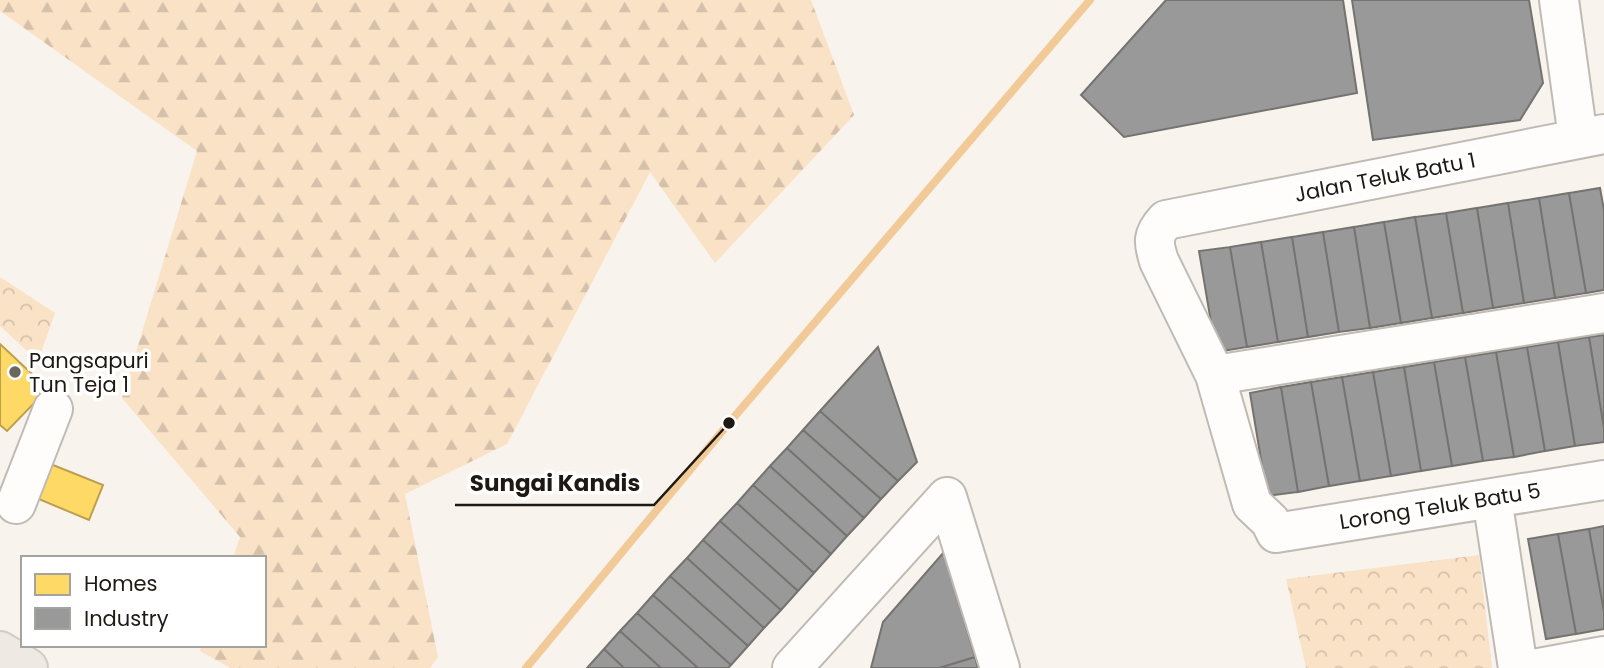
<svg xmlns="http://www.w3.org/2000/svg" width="1604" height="668" viewBox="0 0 1604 668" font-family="Poppins,sans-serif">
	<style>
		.forest { fill: url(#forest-firs) }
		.park { fill: url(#park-crowns) }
		.homes { fill: #ffd966; stroke: #bc9f4d; stroke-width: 2 }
		.industry { fill: #999; stroke: #747370; stroke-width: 2 }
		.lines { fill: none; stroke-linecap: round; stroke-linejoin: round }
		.stream { stroke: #f2ca98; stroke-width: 8 }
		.minor-casing { stroke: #bfbab4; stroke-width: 42 }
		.major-casing { stroke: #d0cdc9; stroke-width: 42 }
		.minor { stroke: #fefdfc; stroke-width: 38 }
		.major { stroke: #eee9e2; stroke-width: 38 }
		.poi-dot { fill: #6a655f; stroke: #fff; stroke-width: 2.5 }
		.labels { text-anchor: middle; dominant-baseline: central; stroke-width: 7; stroke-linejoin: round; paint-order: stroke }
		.street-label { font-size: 21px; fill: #1e1912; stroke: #fff }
		.poi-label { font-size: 21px; fill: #1e1912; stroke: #fff; text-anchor: start }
		.leader { fill: none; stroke: #1e1912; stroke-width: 2.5 }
		.callout-dot { fill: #1e1912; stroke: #fff; stroke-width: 2.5 }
		.callout-label { font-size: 23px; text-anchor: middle; font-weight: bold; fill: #1e1912; stroke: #fff; stroke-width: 7; stroke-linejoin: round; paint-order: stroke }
	</style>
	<defs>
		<pattern id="forest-firs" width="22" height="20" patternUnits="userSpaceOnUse" patternTransform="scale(1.75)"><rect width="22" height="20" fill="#f9e2c6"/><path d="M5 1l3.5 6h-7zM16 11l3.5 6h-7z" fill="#d5c1a9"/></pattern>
		<pattern id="park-crowns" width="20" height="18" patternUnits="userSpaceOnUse" patternTransform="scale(1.75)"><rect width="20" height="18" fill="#f9e2c6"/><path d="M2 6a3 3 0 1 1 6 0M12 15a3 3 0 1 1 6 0" fill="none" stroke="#d5c1a9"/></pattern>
	</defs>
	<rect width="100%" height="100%" fill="#f8f3ed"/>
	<path class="forest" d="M 0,0 L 811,0 L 854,115 L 715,263 L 650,172 L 507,444 L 405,494 L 438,657 L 430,668 L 230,668 L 200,651 L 202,645 L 264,645 L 264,558 L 233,558 L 240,537 L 122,398 L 197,151 L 0,11 Z"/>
	<path class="park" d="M 0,277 L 55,313 L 38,361 L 0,326 Z
		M 1479,555 L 1492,668 L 1306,668 L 1286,579 Z"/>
	<path class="homes" d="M 0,344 L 48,389 L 7,431 L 0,425 Z
		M 48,463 L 103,485 L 89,520 L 34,497 Z"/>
	<path class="industry" d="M 1166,0 L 1343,0 L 1357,93 L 1124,137 L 1081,95 Z
		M 1352,0 L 1529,0 L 1543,83 L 1520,120 L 1373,140 Z
		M 1600,188 L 1604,210 L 1604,290 L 1586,293 L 1569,193 Z
		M 1569,193 L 1586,293 L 1555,298 L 1539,198 Z
		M 1539,198 L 1555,298 L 1524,303 L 1508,203 Z
		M 1508,203 L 1524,303 L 1493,308 L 1477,208 Z
		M 1477,208 L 1493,308 L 1463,313 L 1446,213 Z
		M 1446,213 L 1463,313 L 1432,318 L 1415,217 Z
		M 1415,217 L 1432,318 L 1401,323 L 1384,222 Z
		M 1384,222 L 1401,323 L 1370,328 L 1354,227 Z
		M 1354,227 L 1370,328 L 1339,332 L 1323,232 Z
		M 1323,232 L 1339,332 L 1308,337 L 1292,237 Z
		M 1292,237 L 1308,337 L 1278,342 L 1261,242 Z
		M 1261,242 L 1278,342 L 1247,347 L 1230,247 Z
		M 1230,247 L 1247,347 L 1216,352 L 1199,251 Z
		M 1604,335 L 1604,428 L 1589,337 Z
		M 1589,337 L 1604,428 L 1604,442 L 1575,446 L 1558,342 Z
		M 1558,342 L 1575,446 L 1545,451 L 1527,347 Z
		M 878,347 L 917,462 L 898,481 L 820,411 Z
		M 1527,347 L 1545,451 L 1514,457 L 1496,352 Z
		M 1496,352 L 1514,457 L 1483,461 L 1465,357 Z
		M 1465,357 L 1483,461 L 1452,466 L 1434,362 Z
		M 1434,362 L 1452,466 L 1421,471 L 1404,367 Z
		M 1404,367 L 1421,471 L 1391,476 L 1373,372 Z
		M 1373,372 L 1391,476 L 1360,481 L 1342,377 Z
		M 1342,377 L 1360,481 L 1329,486 L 1311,382 Z
		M 1311,382 L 1329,486 L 1298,492 L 1281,387 Z
		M 1281,387 L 1298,492 L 1267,496 L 1250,393 Z
		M 820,411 L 898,481 L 881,499 L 803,430 Z
		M 803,430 L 881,499 L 864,518 L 787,448 Z
		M 787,448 L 864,518 L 847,536 L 770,466 Z
		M 770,466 L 847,536 L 831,554 L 753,485 Z
		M 753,485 L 831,554 L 814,573 L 737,503 Z
		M 737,503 L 814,573 L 798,591 L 720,521 Z
		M 720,521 L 798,591 L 781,610 L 703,540 Z
		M 1604,526 L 1604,612 L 1589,529 Z
		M 1589,529 L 1604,612 L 1604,629 L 1576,634 L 1558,534 Z
		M 1558,534 L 1576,634 L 1546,639 L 1528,539 Z
		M 703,540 L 781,610 L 764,628 L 687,558 Z
		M 944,552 L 975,657 L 939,668 L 871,668 L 883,622 Z
		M 687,558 L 764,628 L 748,646 L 670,576 Z
		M 670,576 L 748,646 L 731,665 L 653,595 Z
		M 653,595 L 731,665 L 728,668 L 698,668 L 637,613 Z
		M 637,613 L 698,668 L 661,668 L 620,631 Z
		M 620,631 L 661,668 L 624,668 L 604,649 Z
		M 604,649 L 624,668 L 587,668 Z
		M 975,657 L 978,668 L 939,668 Z"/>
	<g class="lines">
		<path class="stream" d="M 526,668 L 729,423 L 1090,0"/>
		<g class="minor-casing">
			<path id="minor" d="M 1559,0 L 1578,138
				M 1604,134 L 1166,220 C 1152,235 1153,242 1159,261 L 1215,375 L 1252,504 L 1270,521 L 1276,533 L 1604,480
				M 1215,375 L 1604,313
				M 947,497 L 1000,668
				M 1492,498 L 1518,668
				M 16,504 L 53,409
				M 792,668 L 947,497
				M 1539,668 L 1604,656"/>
		</g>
		<g class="major-casing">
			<path id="major" d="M 0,651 L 28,668"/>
		</g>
		<use href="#minor" class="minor"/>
		<use href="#major" class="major"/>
	</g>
	<circle class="poi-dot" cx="15" cy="372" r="7"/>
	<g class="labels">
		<g class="street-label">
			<text transform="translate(1385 177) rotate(-11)">Jalan Teluk Batu 1</text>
			<text transform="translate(1440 506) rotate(-9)">Lorong Teluk Batu 5</text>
		</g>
		<g class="poi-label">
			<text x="29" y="360">Pangsapuri<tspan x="29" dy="24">Tun Teja 1</tspan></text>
		</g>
	</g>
	<path class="leader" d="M729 423L654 505H455"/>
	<circle class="callout-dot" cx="729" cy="423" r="7"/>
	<g class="callout-label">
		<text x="555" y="491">Sungai Kandis</text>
	</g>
	<rect x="21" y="556" width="245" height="91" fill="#ffffff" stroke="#a5a3a0" stroke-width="2"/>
	<rect x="35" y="574" width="35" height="21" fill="#ffd966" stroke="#a5a3a0" stroke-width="2"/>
	<text x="84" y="591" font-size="21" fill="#1e1912">Homes</text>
	<rect x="35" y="608" width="35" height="21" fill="#999999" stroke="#a5a3a0" stroke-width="2"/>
	<text x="84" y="626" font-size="21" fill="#1e1912">Industry</text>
</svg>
